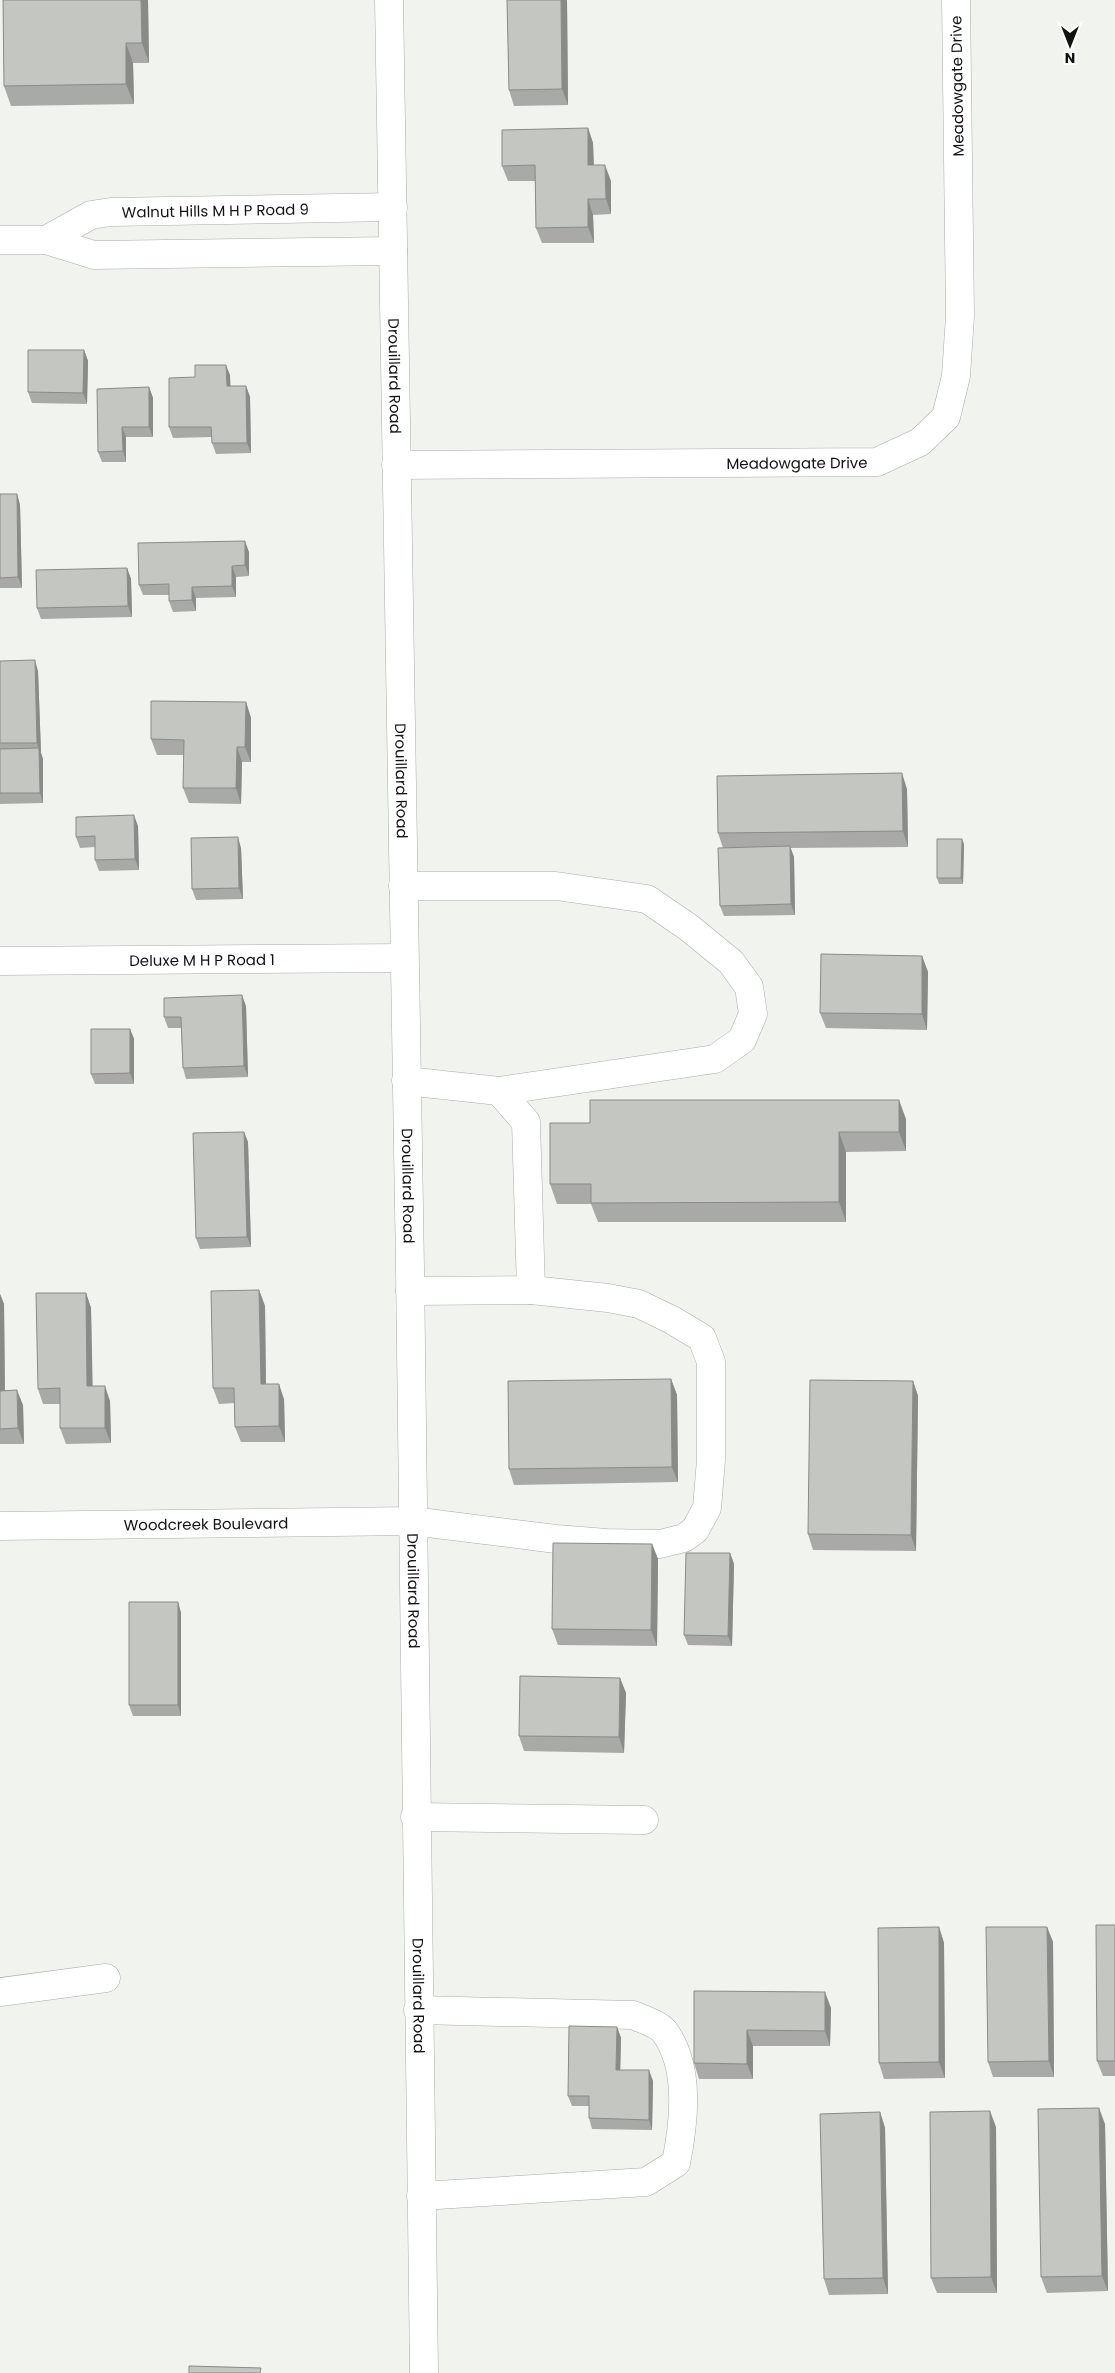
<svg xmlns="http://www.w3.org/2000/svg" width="1115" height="2373" viewBox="0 0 1115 2373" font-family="Poppins,sans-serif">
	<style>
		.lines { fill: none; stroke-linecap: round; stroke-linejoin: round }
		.minor-casing { stroke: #aaaca8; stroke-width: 29 }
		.minor { stroke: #fff; stroke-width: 28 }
		.wall { fill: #a9aaa7 }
		.shaded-wall { fill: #898b88 }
		.building { fill: #c4c6c2; stroke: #898b88 }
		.labels { text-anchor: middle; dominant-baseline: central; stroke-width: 5; stroke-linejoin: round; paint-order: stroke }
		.street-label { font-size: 15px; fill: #121311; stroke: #fff }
	</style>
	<rect width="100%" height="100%" fill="#f1f3ef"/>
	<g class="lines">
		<g class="minor-casing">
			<g id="minor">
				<path id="s1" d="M 389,0 L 410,1268 L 424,2373"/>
				<path d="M 0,240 L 46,240 L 94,255 L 393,251"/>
				<path id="s2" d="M 46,240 L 91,215 L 111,212 L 393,207"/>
				<path id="s3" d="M 396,465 L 877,462 L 920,442 L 946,417 L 956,376 L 960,316 L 956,0"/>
				<path d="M 403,886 L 556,886 L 647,899 L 688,927 L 731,962 L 749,987 L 753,1014 L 742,1040 L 715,1059 L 499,1091"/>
				<path id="s4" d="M 0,961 L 404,958"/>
				<path d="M 406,1081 L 499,1091 L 526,1122 L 531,1290 L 410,1291"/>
				<path id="s5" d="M 0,1526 L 412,1521 L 556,1539 L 606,1543 L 660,1544 L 684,1538 L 695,1530 L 707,1508 L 711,1460 L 711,1362 L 702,1338 L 672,1320 L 639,1304 L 608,1298 L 531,1290"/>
				<path d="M 415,1817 L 644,1820"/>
				<path d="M 0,1992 L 106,1978"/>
				<path d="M 418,2010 L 633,2015 C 642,2019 658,2024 664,2031 C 691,2067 684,2123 676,2163 L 646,2182 L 421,2196"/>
			</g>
		</g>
		<use href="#minor" class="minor"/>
	</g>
	<path class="wall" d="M 3,0 L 148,0 L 149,63 L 133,63 L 134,104 L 11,106 L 4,86 Z
		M 507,0 L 567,0 L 568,105 L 514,106 L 509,90 Z
		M 588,128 L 593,143 L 594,165 L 611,181 L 611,214 L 593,215 L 594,243 L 542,243 L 536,228 L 535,181 L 508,181 L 502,166 Z
		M 84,350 L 88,361 L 87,404 L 32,403 L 28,392 Z
		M 230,375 L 230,386 L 246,386 L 250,397 L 251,453 L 216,454 L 212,443 L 212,437 L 173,438 L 169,427 L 195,377 Z
		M 149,387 L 153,398 L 153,437 L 126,437 L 126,462 L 102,462 L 98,452 Z
		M 0,494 L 17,494 L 20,505 L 22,588 L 0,588 Z
		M 249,552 L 249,576 L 236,577 L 236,597 L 196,598 L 196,611 L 173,612 L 169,601 L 169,595 L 143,595 L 139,585 Z
		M 127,568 L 131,579 L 132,617 L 41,619 L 37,608 Z
		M 0,661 L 38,671 L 41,753 L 43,759 L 43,803 L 0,804 Z
		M 246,702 L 251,718 L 251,762 L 242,762 L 241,804 L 189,803 L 183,788 L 184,755 L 157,755 L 151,739 Z
		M 907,789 L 908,847 L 790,848 L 794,857 L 795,915 L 724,916 L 720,906 L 723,848 L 718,833 Z
		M 138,826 L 139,870 L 99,871 L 95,860 L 95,847 L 80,848 L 76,837 Z
		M 964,844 L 963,884 L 939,884 L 937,878 Z
		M 241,848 L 243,899 L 196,900 L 192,889 Z
		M 922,956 L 928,972 L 927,1030 L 826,1028 L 820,1013 Z
		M 246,1006 L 248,1077 L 186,1079 L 183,1068 L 181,1028 L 168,1028 L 164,1017 Z
		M 130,1029 L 134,1039 L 134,1084 L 95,1084 L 91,1074 Z
		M 906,1119 L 906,1151 L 846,1152 L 846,1222 L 598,1222 L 591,1204 L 557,1204 L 550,1184 Z
		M 244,1132 L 248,1142 L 251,1247 L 200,1249 L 196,1238 Z
		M 259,1290 L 265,1306 L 266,1384 L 284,1399 L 285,1442 L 241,1442 L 235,1427 L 234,1403 L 219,1404 L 213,1388 Z
		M 86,1293 L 91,1308 L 92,1386 L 110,1401 L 111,1443 L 66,1444 L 60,1428 L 60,1404 L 43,1404 L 38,1389 Z
		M 0,1294 L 4,1304 L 5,1390 L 23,1405 L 24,1444 L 0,1444 Z
		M 671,1379 L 677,1395 L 678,1482 L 514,1485 L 509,1469 Z
		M 913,1381 L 918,1396 L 916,1551 L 813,1550 L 808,1534 Z
		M 652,1544 L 658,1559 L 657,1646 L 558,1645 L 552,1629 Z
		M 730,1553 L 734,1564 L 732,1646 L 688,1645 L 684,1635 Z
		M 178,1602 L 181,1613 L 181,1716 L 133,1716 L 129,1705 Z
		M 620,1678 L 626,1693 L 624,1753 L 524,1751 L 519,1736 Z
		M 1115,1925 L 1115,2076 L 1103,2076 L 1097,2061 Z
		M 939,1927 L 944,1943 L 945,2078 L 884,2079 L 879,2063 Z
		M 1047,1927 L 1053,1942 L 1054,2077 L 993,2077 L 988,2062 Z
		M 694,1991 L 831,2008 L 830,2046 L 753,2046 L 753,2079 L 699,2079 L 694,2063 Z
		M 617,2027 L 621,2038 L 620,2070 L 653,2081 L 652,2130 L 592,2129 L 589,2118 L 589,2106 L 572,2106 L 568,2096 Z
		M 880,2112 L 885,2128 L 888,2294 L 829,2295 L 824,2279 Z
		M 1105,2124 L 1108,2291 L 1047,2293 L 1041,2277 Z
		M 996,2127 L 997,2293 L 937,2293 L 931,2278 Z"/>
	<path class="shaded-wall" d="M 141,0 L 148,0 L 149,63 L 142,43 Z
		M 561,0 L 567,0 L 568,105 L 562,89 Z
		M 126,43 L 133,63 L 134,104 L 126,84 Z
		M 588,128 L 593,143 L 594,181 L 588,165 Z
		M 605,165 L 611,181 L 611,214 L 606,199 Z
		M 588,199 L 593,215 L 594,243 L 588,227 Z
		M 84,350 L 88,361 L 87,404 L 83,393 Z
		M 226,365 L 230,375 L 231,397 L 227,386 Z
		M 246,386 L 250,397 L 251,453 L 247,443 Z
		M 149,387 L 153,398 L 153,437 L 149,427 Z
		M 122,427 L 126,437 L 126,462 L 123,451 Z
		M 17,494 L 20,505 L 22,588 L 18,577 Z
		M 245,541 L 249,552 L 249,576 L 245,565 Z
		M 232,566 L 236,577 L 236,597 L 232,586 Z
		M 127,568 L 131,579 L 132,617 L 128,606 Z
		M 192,587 L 196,598 L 196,611 L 192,600 Z
		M 35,660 L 38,671 L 41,753 L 43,759 L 43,803 L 40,793 L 39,749 L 37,743 Z
		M 246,702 L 251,718 L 251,762 L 245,747 Z
		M 237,747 L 242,762 L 241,804 L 236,788 Z
		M 902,773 L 907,789 L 908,847 L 903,831 Z
		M 134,815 L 138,826 L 139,870 L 135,859 Z
		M 238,837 L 241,848 L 243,899 L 239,888 Z
		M 962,839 L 964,844 L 963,884 L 961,878 Z
		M 790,846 L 794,857 L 795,915 L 791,904 Z
		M 922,956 L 928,972 L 927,1030 L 922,1014 Z
		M 242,995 L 246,1006 L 248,1077 L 244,1066 Z
		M 130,1029 L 134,1039 L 134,1084 L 130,1073 Z
		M 899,1100 L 906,1119 L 906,1151 L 899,1132 Z
		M 244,1132 L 248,1142 L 251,1247 L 247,1237 Z
		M 839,1132 L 846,1152 L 846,1222 L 839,1202 Z
		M 259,1290 L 265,1306 L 266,1399 L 261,1384 Z
		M 86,1293 L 91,1308 L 93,1401 L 87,1386 Z
		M 0,1294 L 4,1304 L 5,1406 L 0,1392 Z
		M 671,1379 L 677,1395 L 678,1482 L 672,1467 Z
		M 913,1381 L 918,1396 L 916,1551 L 911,1535 Z
		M 279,1384 L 284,1399 L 285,1442 L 279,1426 Z
		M 105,1386 L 110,1401 L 111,1443 L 105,1428 Z
		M 17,1390 L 23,1405 L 24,1444 L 18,1428 Z
		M 652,1544 L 658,1559 L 657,1646 L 651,1630 Z
		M 730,1553 L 734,1564 L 732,1646 L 728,1636 Z
		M 178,1602 L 181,1613 L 181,1716 L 178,1705 Z
		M 620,1678 L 626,1693 L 624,1753 L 619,1737 Z
		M 939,1927 L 944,1943 L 945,2078 L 939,2062 Z
		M 1047,1927 L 1053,1942 L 1054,2077 L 1049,2061 Z
		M 825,1992 L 831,2008 L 830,2046 L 825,2031 Z
		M 617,2027 L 621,2038 L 620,2081 L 616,2070 Z
		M 747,2030 L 753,2046 L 753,2079 L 747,2064 Z
		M 649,2070 L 653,2081 L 652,2130 L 649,2120 Z
		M 1099,2108 L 1105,2124 L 1108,2291 L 1102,2276 Z
		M 990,2111 L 996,2127 L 997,2293 L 991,2277 Z
		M 880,2112 L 885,2128 L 888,2294 L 883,2278 Z"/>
	<path class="building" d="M 3,0 L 141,0 L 142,43 L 126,43 L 126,84 L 4,86 Z
		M 507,0 L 561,0 L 562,89 L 509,90 Z
		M 588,128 L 588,165 L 605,165 L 606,199 L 588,199 L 588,227 L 536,228 L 535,165 L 502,166 L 502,130 Z
		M 28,350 L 84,350 L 83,393 L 28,392 Z
		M 195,365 L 226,365 L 227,386 L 246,386 L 247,443 L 212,443 L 211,427 L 169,427 L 169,378 L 195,377 Z
		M 149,387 L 149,427 L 122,427 L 123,451 L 98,452 L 97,389 Z
		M 0,494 L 17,494 L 18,577 L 0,578 Z
		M 245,541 L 245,565 L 232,566 L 232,586 L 192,587 L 192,600 L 169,601 L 169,584 L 139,585 L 138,543 Z
		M 127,568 L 128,606 L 37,608 L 36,570 Z
		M 35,660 L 37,743 L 0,743 L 0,661 Z
		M 151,701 L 246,702 L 245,747 L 237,747 L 236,788 L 183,788 L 184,740 L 151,739 Z
		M 39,748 L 40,793 L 0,793 L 0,749 Z
		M 902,773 L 903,831 L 718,833 L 717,776 Z
		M 134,815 L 135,859 L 95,860 L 95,836 L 76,837 L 76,817 Z
		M 238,837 L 239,888 L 192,889 L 191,838 Z
		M 937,839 L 962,839 L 961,878 L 937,878 Z
		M 790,846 L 791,904 L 720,906 L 718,848 Z
		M 821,954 L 922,956 L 922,1014 L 820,1013 Z
		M 242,995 L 244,1066 L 183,1068 L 181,1017 L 164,1017 L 164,998 Z
		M 91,1029 L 130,1029 L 130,1073 L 91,1074 Z
		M 590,1100 L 899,1100 L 899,1132 L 839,1132 L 839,1202 L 591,1203 L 591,1184 L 550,1184 L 550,1123 L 590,1123 Z
		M 244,1132 L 247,1237 L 196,1238 L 193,1133 Z
		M 259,1290 L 261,1384 L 279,1384 L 279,1426 L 235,1427 L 234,1388 L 213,1388 L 211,1291 Z
		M 36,1293 L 86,1293 L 87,1386 L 105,1386 L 105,1428 L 60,1428 L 60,1388 L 38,1389 Z
		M 671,1379 L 672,1467 L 509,1469 L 508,1381 Z
		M 810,1380 L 913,1381 L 911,1535 L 808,1534 Z
		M 17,1390 L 18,1428 L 0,1429 L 0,1391 Z
		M 553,1543 L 652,1544 L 651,1630 L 552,1629 Z
		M 686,1553 L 730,1553 L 728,1636 L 684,1635 Z
		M 129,1602 L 178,1602 L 178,1705 L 129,1705 Z
		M 520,1676 L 620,1678 L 619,1737 L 519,1736 Z
		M 1096,1925 L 1115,1925 L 1115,2061 L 1097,2061 Z
		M 939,1927 L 939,2062 L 879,2063 L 878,1928 Z
		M 986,1927 L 1047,1927 L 1049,2061 L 988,2062 Z
		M 694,1991 L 825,1992 L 825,2031 L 747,2030 L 747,2064 L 694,2063 Z
		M 569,2026 L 617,2027 L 616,2070 L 649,2070 L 649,2120 L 589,2118 L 589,2096 L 568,2096 Z
		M 1099,2108 L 1102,2276 L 1041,2277 L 1038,2109 Z
		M 990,2111 L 991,2277 L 931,2278 L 930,2112 Z
		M 880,2112 L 883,2278 L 824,2279 L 820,2114 Z
		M 189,2366 L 261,2368 L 260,2373 L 189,2373 Z"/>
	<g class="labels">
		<g class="street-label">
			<text transform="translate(957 86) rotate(-91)">Meadowgate Drive</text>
			<text stroke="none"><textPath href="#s2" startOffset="176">Walnut Hills M H P Road 9</textPath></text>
			<text stroke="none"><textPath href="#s1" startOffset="376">Drouillard Road</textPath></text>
			<text stroke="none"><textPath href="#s3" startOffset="401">Meadowgate Drive</textPath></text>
			<text stroke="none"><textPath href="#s1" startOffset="781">Drouillard Road</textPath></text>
			<text stroke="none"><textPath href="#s4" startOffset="202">Deluxe M H P Road 1</textPath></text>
			<text stroke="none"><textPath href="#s1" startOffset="1186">Drouillard Road</textPath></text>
			<text stroke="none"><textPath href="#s5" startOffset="206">Woodcreek Boulevard</textPath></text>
			<text stroke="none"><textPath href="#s1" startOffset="1591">Drouillard Road</textPath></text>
			<text stroke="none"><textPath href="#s1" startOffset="1996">Drouillard Road</textPath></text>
		</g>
	</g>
	<g transform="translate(1070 45) rotate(180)" stroke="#ffffff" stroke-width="4" paint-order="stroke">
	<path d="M0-4L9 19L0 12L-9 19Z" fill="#121311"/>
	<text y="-8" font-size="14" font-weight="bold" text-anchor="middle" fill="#121311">N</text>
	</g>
</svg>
